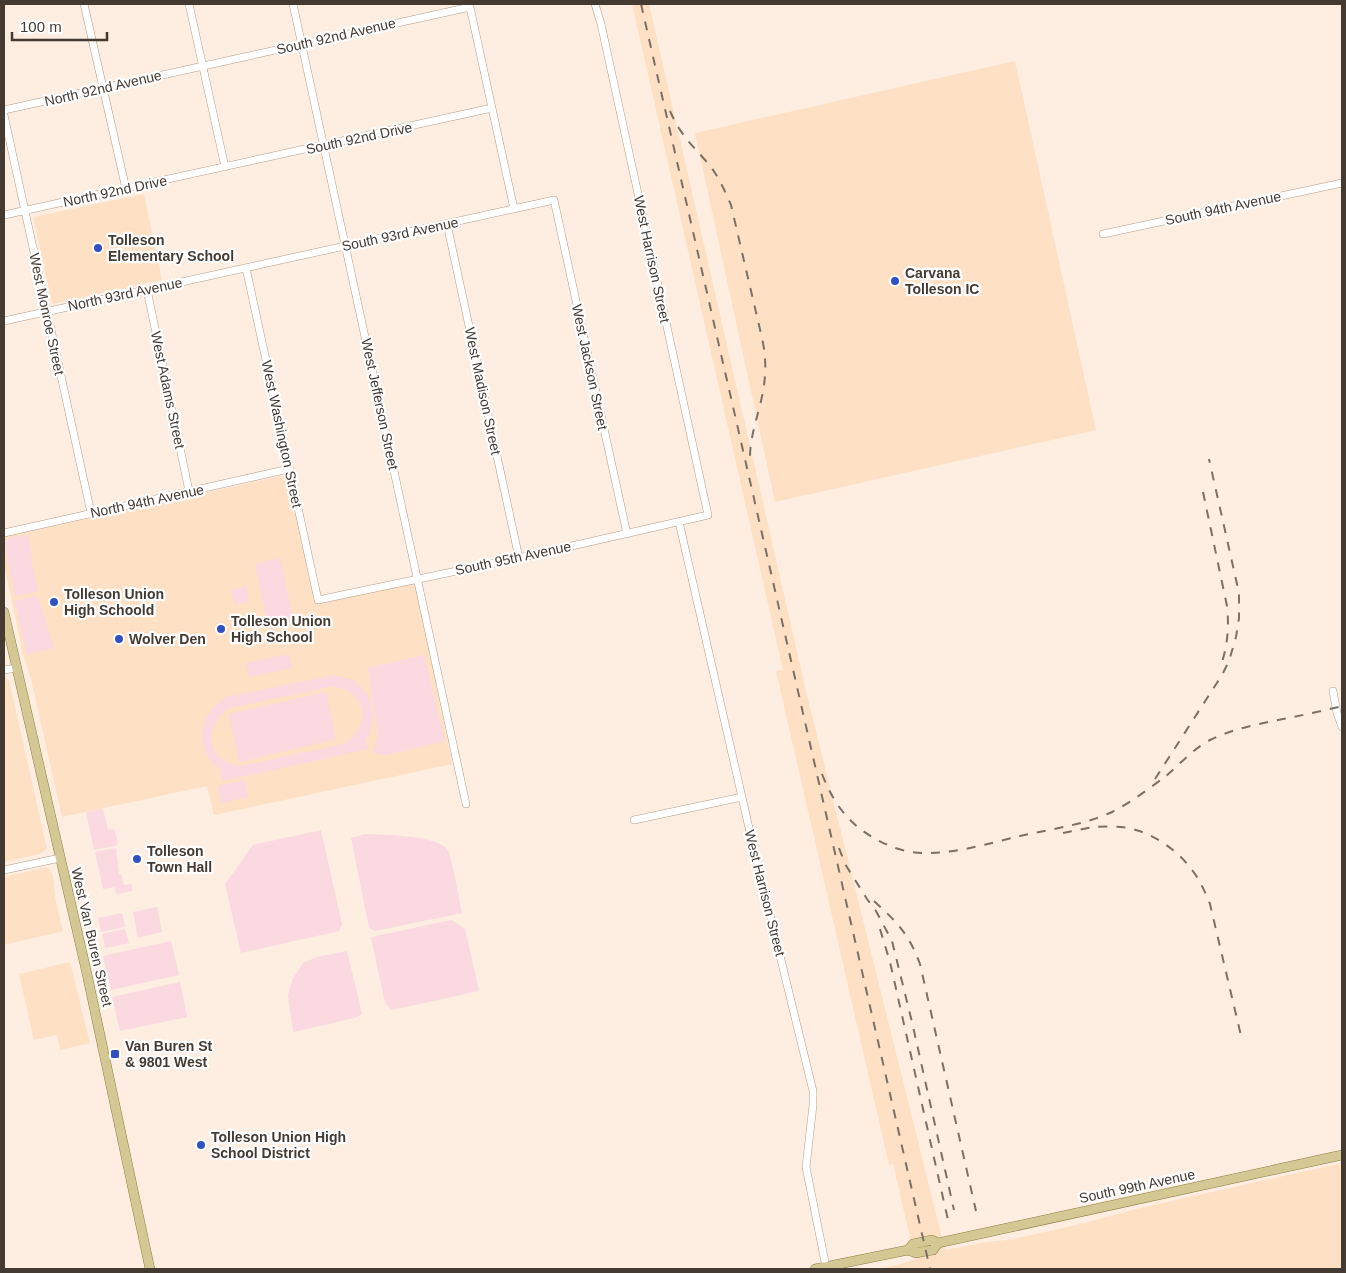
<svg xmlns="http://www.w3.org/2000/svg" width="1346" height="1273" viewBox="0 0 1346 1273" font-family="Arial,sans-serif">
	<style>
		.built { fill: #fee0c4 }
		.green { fill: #fad9e1; fill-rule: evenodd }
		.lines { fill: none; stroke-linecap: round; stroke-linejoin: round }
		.minor-casing { stroke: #b29b87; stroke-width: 8 }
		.major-casing { stroke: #8f7e44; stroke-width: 10 }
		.minor { stroke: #fff; stroke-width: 7 }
		.major { stroke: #d4c894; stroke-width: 9 }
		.rail { stroke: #7b7066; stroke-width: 2; stroke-dasharray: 9 9; stroke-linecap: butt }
		.poi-dot { fill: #3051c2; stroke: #fff; stroke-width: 2 }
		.labels { text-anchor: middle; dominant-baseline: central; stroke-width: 4.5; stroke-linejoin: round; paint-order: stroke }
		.street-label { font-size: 14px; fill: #443a32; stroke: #fff }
		.poi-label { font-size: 14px; font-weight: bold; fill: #443a32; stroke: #fff; text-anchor: start }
	</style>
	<rect width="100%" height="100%" fill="#fdeee1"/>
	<path class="built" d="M 632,4 L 649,4 L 807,695 L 945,1250 L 980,1243 L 1014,1239 L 1084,1223 L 1140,1208 L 1342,1163 L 1342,1269 L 880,1269 L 897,1265 L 915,1259 L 893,1164 L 889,1165 L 776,671 L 783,670 Z
		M 1015,61 L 1096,430 L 775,502 L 695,133 Z
		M 144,194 L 162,280 L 52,304 L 33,217 Z
		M 281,476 L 285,476 L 287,478 L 315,604 L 409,584 L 416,585 L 452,764 L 214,815 L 207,786 L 62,817 L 31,679 L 23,654 L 4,564 L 4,537 Z
		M 4,677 L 9,680 L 47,849 L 40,854 L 4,862 Z
		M 43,868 L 49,868 L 53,875 L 55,897 L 63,931 L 4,945 L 4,877 Z
		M 70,962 L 90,1043 L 60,1050 L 57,1035 L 34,1040 L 19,974 Z"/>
	<path class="green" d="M 28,535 L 32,556 L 31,559 L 38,590 L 36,592 L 15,596 L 4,543 C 8,536 20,536 28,535 Z
		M 280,558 L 294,622 L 269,628 L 255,564 Z
		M 246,586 L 249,601 L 234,605 L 231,590 Z
		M 36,596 L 38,597 L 54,648 L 27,654 L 15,601 Z
		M 289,654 L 292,668 L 249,677 L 246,663 Z
		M 424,655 L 445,741 L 386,755 L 373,753 L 378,735 L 368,668 Z
		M 334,675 L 354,680 L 367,693 L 372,704 L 373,714 L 371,730 L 366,740 L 368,749 L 223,781 L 220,772 L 222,771 C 193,750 196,715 227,697 ZM 333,686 C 339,688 346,689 351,693 C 371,709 362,732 344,744 L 241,766 C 234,765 228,763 222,759 C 203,744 212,720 229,708 Z
		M 326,692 L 336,739 L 239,762 L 229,714 Z
		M 245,780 L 248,797 L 221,803 L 218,786 Z
		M 103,809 L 108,830 L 114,829 L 116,834 L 118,845 L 94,850 L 86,812 Z
		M 321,830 L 342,924 L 339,931 L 241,953 L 225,884 L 253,845 Z
		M 365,834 C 384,835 435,835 447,849 C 451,854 460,902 462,913 L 375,931 L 369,928 L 351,838 Z
		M 116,848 L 119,874 L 121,874 L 124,885 L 132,884 L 132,891 L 116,894 L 115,887 L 103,889 L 95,852 Z
		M 157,907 L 162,932 L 138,938 L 133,912 Z
		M 122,913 L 125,927 L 101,932 L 98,918 Z
		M 452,920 L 465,929 L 479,991 L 392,1010 L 385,1003 L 371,937 Z
		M 125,929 L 129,943 L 105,948 L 102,934 Z
		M 171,941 L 179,975 L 111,990 L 103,956 Z
		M 347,951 L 362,1014 L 355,1018 L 293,1032 L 288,996 L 292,980 L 303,963 L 317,957 Z
		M 180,982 L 187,1017 L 120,1031 L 112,997 Z"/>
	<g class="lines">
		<g class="minor-casing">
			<path id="minor" d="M 84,4 L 126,189
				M 189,4 L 225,167
				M 293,4 L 466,804
				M 4,110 L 470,7 L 514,209
				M 4,115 L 91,513
				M 4,215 L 492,108
				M 447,224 L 519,558
				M 1103,234 L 1342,183
				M 246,268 L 318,600 L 519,558 L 708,515 L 601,24 L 595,4
				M 147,290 L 189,491
				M 4,321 L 554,200 L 627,534
				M 679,522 L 752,841 L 813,1091 L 813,1105 L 806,1167 L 826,1267
				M 4,533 L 289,469
				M 4,670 L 16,668
				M 1333,691 L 1337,713 L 1342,727
				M 634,820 L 742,797
				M 4,870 L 60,858"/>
		</g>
		<g class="major-casing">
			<path id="major" d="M 4,612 L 87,974 L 150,1269
				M 908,1250 L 913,1244 L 932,1240 L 938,1243
				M 815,1269 L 908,1250 L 916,1253 L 926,1251 L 933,1250 L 938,1243 L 1342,1155"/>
		</g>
		<use href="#minor" class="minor"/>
		<use href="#major" class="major"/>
		<path class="rail" d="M 641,4 L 930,1269
			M 670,111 C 680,134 690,143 706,161 C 717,173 724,189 731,205 L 762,338 C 767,360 766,380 761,401 C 756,422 749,441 750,463
			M 1203,492 L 1227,606 C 1229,625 1228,643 1222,662
			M 822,774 C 836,810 855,831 890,846 C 900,850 913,853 923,853 C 955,854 990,843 1020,836 C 1051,829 1084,825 1112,812 C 1129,804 1151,787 1166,776 C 1180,764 1193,749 1210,740 C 1232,729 1258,724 1283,719 C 1303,715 1323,711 1342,706
			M 1155,779 L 1222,675 L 1229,661 L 1236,637 L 1239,618 L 1239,593 L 1209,459
			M 1063,833 C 1073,831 1083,829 1094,827 C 1106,826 1124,826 1136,830 C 1157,836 1179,852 1192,870 C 1200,880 1205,892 1210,904 L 1242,1040
			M 839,848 L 845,864 L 867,899 L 876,911 L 892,941 L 912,1022 L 954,1210
			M 874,901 C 897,922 909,934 920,964 L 976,1211
			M 880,929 L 890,962 L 948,1220"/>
	</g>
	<g class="poi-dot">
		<circle cx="98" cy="248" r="5"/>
		<circle cx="895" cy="281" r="5"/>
		<circle cx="54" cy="602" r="5"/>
		<circle cx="221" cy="629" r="5"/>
		<circle cx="119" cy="639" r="5"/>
		<circle cx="137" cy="859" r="5"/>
		<rect x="110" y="1049" width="10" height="10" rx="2.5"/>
		<circle cx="201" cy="1145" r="5"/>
	</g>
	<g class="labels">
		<g class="street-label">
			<text transform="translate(336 36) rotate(-13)">South 92nd Avenue</text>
			<text transform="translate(103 88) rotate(-13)">North 92nd Avenue</text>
			<text transform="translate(359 138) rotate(-12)">South 92nd Drive</text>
			<text transform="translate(115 191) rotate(-12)">North 92nd Drive</text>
			<text transform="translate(1223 208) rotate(-12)">South 94th Avenue</text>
			<text transform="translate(400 234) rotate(-12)">South 93rd Avenue</text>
			<text transform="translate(652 259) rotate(78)">West Harrison Street</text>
			<text transform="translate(125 294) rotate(-12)">North 93rd Avenue</text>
			<text transform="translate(47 314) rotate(78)">West Monroe Street</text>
			<text transform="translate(590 367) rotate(78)">West Jackson Street</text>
			<text transform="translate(168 390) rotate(78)">West Adams Street</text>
			<text transform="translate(483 391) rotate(78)">West Madison Street</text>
			<text transform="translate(380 404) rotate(78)">West Jefferson Street</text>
			<text transform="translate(282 434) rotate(78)">West Washington Street</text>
			<text transform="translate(147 501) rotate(-12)">North 94th Avenue</text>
			<text transform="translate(513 558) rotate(-12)">South 95th Avenue</text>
			<text transform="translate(765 893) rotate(76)">West Harrison Street</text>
			<text transform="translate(92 937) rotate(77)">West Van Buren Street</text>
			<text transform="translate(1137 1186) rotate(-12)">South 99th Avenue</text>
		</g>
		<g class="poi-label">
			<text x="108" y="240">Tolleson<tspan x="108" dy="16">Elementary School</tspan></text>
			<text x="905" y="273">Carvana<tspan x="905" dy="16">Tolleson IC</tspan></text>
			<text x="64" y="594">Tolleson Union<tspan x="64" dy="16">High Schoold</tspan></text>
			<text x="231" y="621">Tolleson Union<tspan x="231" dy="16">High School</tspan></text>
			<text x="129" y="639">Wolver Den</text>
			<text x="147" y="851">Tolleson<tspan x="147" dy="16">Town Hall</tspan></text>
			<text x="125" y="1046">Van Buren St<tspan x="125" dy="16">&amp; 9801 West</tspan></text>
			<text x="211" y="1137">Tolleson Union High<tspan x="211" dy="16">School District</tspan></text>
		</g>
	</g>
	<rect width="1346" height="1273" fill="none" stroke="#443a32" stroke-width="10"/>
	<path d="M12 32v8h95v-8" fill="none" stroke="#443a32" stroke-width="2.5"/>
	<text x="20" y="32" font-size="15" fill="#443a32" stroke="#ffffff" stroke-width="4" paint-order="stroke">100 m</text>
</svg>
